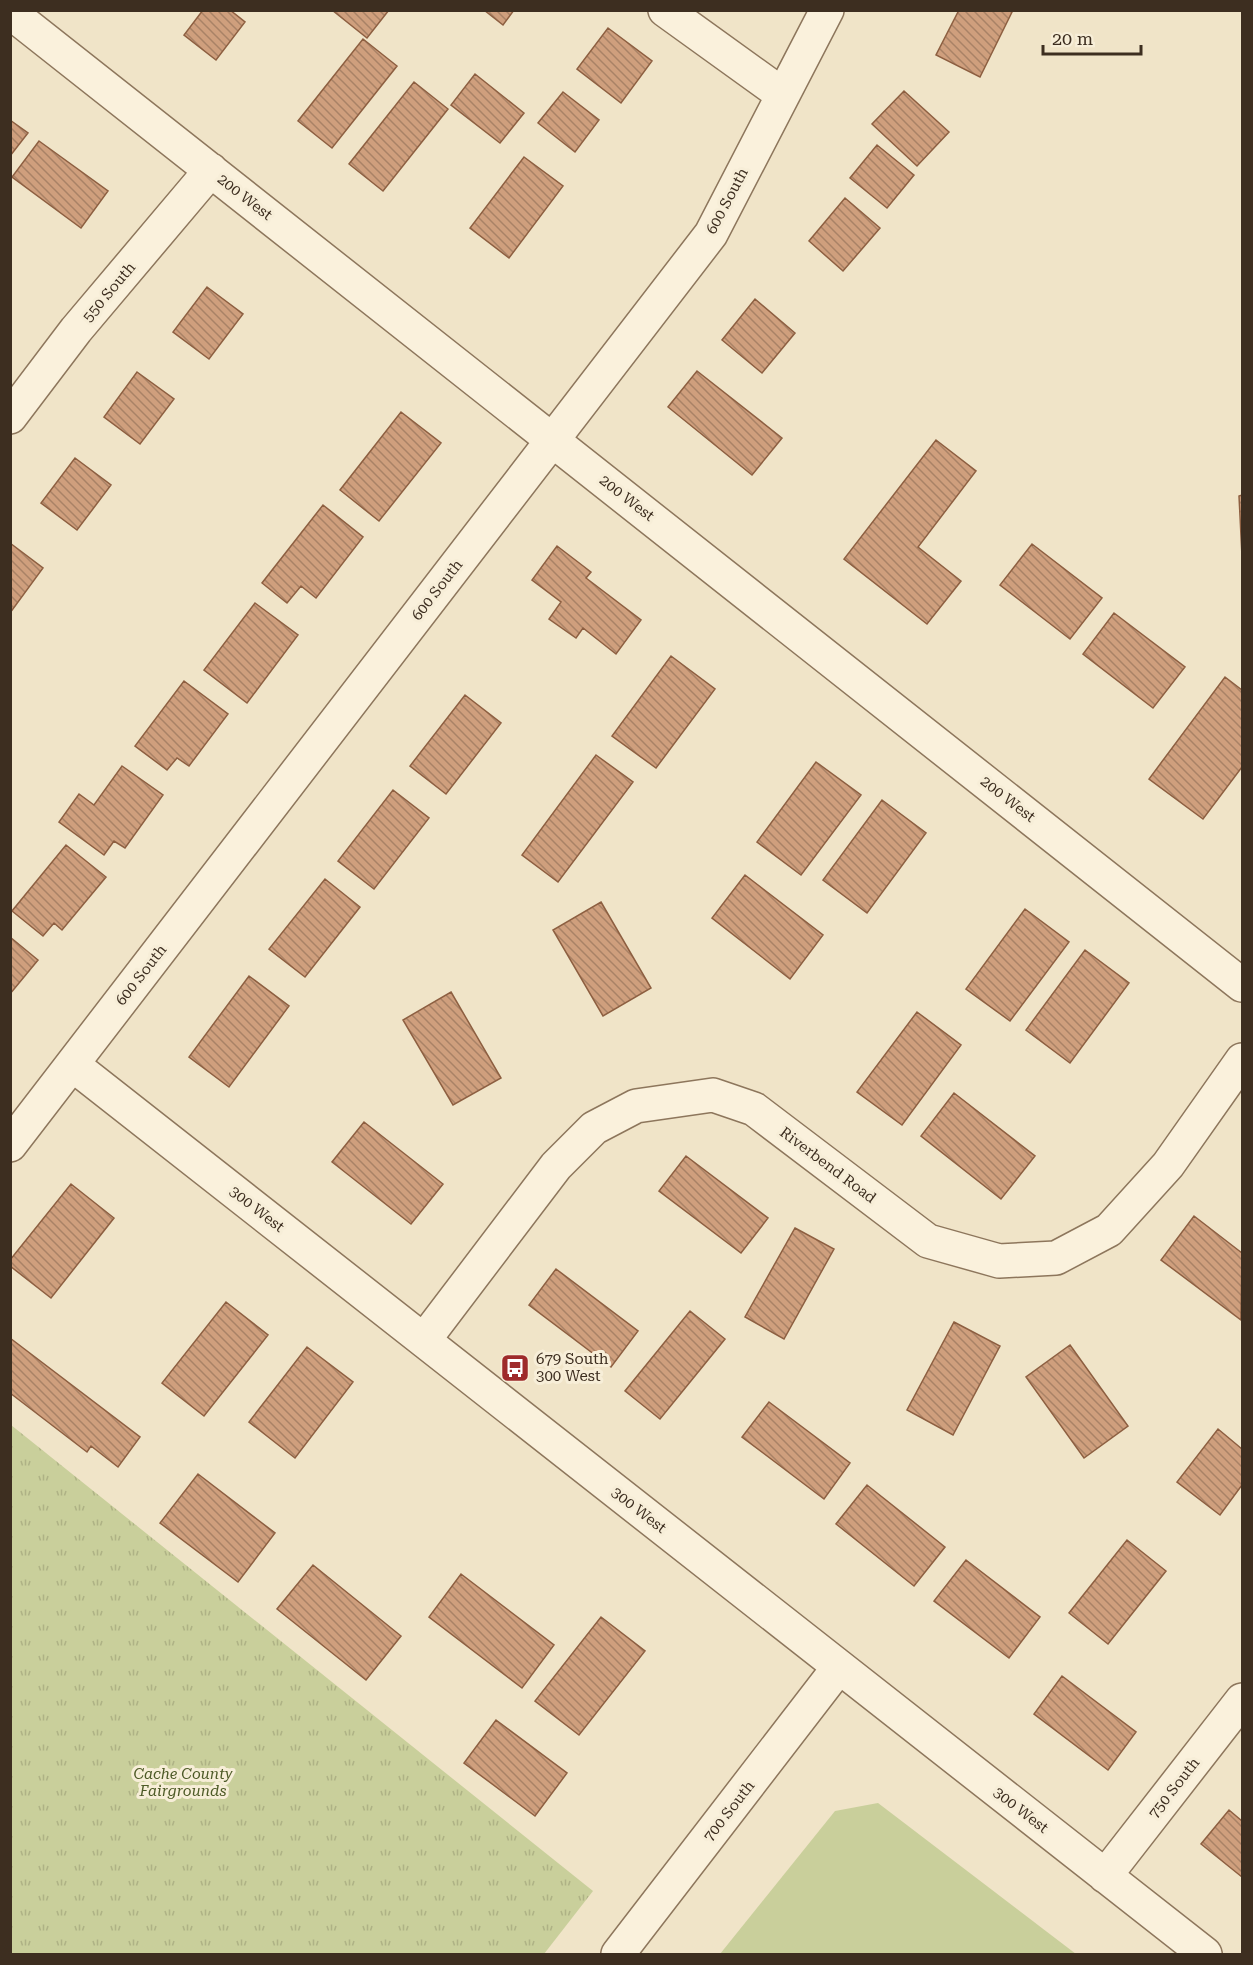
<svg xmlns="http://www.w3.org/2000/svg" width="1253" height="1965" viewBox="0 0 1253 1965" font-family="'Roboto Serif',serif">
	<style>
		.grass { fill: #c9cf9b }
		.park { fill: url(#park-tufts) }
		.building { fill: url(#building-back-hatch); stroke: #8d5f41; stroke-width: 1.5 }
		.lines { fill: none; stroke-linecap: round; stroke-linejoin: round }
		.minor-casing { stroke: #8d765c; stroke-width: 36 }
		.minor { stroke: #faf1dc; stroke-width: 33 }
		.labels { text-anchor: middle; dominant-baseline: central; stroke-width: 6; stroke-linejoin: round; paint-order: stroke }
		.street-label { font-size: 15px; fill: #3d2e20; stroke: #f7eed8 }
		.poi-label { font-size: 15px; fill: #3d2e20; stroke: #f7eed8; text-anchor: start }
		.park-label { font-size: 15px; font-style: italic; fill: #4d5a26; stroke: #f7eed8 }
	</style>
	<defs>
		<pattern id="park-tufts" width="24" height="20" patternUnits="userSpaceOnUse" patternTransform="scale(1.5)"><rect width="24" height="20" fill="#c9cf9b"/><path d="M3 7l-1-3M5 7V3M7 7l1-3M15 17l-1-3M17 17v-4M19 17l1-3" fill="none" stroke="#aeb285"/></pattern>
		<pattern id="building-back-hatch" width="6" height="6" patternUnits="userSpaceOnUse" patternTransform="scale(1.5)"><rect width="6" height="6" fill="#cf9f7d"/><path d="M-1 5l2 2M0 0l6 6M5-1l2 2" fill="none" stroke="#a98266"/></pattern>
	</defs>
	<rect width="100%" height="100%" fill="#f0e4c8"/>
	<path class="grass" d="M 878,1803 L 1076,1954 L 720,1954 L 835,1811 Z"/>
	<path class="park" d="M 11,1425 L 593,1891 L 544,1954 L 11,1954 Z"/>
	<path class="building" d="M 203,10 L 230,10 L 245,22 L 216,60 L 184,35 Z
		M 332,10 L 389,10 L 367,38 Z
		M 484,10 L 514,10 L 503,25 Z
		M 959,10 L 1013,10 L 980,77 L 936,55 Z
		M 608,28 L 652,61 L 621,103 L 577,69 Z
		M 363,39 L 397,66 L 332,148 L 298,121 Z
		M 475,74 L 524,113 L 500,143 L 451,105 Z
		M 414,82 L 448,109 L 383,191 L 349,164 Z
		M 904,91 L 949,132 L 917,166 L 872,124 Z
		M 563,92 L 599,120 L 575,152 L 538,123 Z
		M 10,120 L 28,133 L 10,156 Z
		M 39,141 L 108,191 L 81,228 L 12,177 Z
		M 877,145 L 914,175 L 887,208 L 850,178 Z
		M 524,157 L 563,186 L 509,258 L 470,228 Z
		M 845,198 L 880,228 L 843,271 L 809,241 Z
		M 207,287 L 243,314 L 209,359 L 173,332 Z
		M 755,299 L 795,333 L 762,373 L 722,340 Z
		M 697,371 L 782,438 L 752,475 L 668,407 Z
		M 137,372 L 174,399 L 140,444 L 104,417 Z
		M 401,412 L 441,443 L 379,521 L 340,490 Z
		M 936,440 L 976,471 L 918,547 L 961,581 L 927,624 L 844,559 Z
		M 75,458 L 111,485 L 77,530 L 41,503 Z
		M 1242,495 L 1242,556 L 1239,496 Z
		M 323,505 L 363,537 L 316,598 L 301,586 L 287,603 L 262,583 Z
		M 10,543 L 43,568 L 10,613 Z
		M 1032,544 L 1102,598 L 1070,639 L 1000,585 Z
		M 557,546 L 591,572 L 586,578 L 641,620 L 616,654 L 583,628 L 576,638 L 549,619 L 561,602 L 532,580 Z
		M 255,603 L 298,635 L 247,703 L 204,670 Z
		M 1114,613 L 1185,667 L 1153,708 L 1083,654 Z
		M 671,656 L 715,689 L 656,768 L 612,736 Z
		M 1225,677 L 1242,690 L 1242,767 L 1203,819 L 1149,779 Z
		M 184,681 L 228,714 L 189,766 L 177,758 L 167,770 L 135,746 Z
		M 465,695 L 501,723 L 446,794 L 410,766 Z
		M 596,755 L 633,782 L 558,882 L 522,855 Z
		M 816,762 L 861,795 L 801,875 L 757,842 Z
		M 122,766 L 163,795 L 125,848 L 114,841 L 104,855 L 59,822 L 79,794 L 94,805 Z
		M 393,790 L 429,818 L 374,889 L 338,861 Z
		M 882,800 L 926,833 L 867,913 L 823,880 Z
		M 66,845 L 106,877 L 62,930 L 54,923 L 43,936 L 12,911 Z
		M 745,875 L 823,935 L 790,979 L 712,918 Z
		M 325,879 L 360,907 L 305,977 L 269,949 Z
		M 601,902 L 651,988 L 603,1016 L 553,930 Z
		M 1025,909 L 1069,942 L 1010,1021 L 966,989 Z
		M 10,937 L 38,960 L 10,994 Z
		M 1085,950 L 1129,983 L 1070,1063 L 1026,1030 Z
		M 249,976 L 289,1006 L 229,1087 L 189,1057 Z
		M 451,992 L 501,1078 L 453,1105 L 403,1020 Z
		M 917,1012 L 961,1045 L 902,1125 L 857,1092 Z
		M 954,1093 L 1035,1156 L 1001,1199 L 921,1136 Z
		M 364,1122 L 443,1184 L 411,1224 L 332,1162 Z
		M 686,1156 L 768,1218 L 741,1253 L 659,1191 Z
		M 71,1184 L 114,1218 L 51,1298 L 10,1266 L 10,1260 Z
		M 1194,1216 L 1242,1253 L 1241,1320 L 1161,1260 Z
		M 795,1228 L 834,1249 L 784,1339 L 745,1317 Z
		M 556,1269 L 638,1331 L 611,1367 L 529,1305 Z
		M 226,1302 L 268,1335 L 204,1416 L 162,1383 Z
		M 690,1311 L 725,1339 L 660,1419 L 625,1391 Z
		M 954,1322 L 1000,1346 L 953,1435 L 907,1410 Z
		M 10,1338 L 140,1437 L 118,1467 L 91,1446 L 87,1452 L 10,1393 Z
		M 1070,1345 L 1128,1426 L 1084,1458 L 1026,1377 Z
		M 307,1347 L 353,1382 L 295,1458 L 249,1422 Z
		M 769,1402 L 850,1463 L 824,1499 L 742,1437 Z
		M 1218,1429 L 1242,1449 L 1242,1485 L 1220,1515 L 1177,1482 Z
		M 198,1474 L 275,1533 L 238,1582 L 160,1523 Z
		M 867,1485 L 945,1547 L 914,1586 L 836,1524 Z
		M 1127,1540 L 1166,1571 L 1108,1644 L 1069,1613 Z
		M 966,1560 L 1040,1617 L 1009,1658 L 934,1601 Z
		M 313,1565 L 401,1636 L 366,1680 L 277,1609 Z
		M 461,1574 L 554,1645 L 522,1688 L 429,1617 Z
		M 601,1617 L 645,1651 L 579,1735 L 535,1701 Z
		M 1062,1676 L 1136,1732 L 1108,1770 L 1034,1714 Z
		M 496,1720 L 567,1773 L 535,1816 L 464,1763 Z
		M 1229,1810 L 1242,1821 L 1242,1877 L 1201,1844 Z"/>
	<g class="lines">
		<g class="minor-casing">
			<path id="minor" d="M 665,10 L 783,95
				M 10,12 L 1242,985
				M 10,417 L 76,330 L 211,170
				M 73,1065 L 1205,1954
				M 10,1145 L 711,234 L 827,10
				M 424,1340 L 556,1166 L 594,1128 L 636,1106 L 713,1095 L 754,1109 L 928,1241 L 999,1261 L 1056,1258 L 1109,1230 L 1168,1165 L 1242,1060
				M 1105,1876 L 1242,1700
				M 618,1954 L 839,1667"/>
		</g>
		<use href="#minor" class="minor"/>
	</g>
	<defs>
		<g id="bus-square" transform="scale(1.5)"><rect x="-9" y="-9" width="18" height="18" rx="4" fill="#9e2a2b" stroke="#f7eed8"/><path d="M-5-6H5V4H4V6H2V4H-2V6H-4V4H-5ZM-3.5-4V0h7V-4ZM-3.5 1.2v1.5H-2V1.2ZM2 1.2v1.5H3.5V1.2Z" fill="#fff"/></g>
	</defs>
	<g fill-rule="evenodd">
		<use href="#bus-square" x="515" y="1368"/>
	</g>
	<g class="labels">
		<g class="street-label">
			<text transform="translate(245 197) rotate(38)">200 West</text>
			<text transform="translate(727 201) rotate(-62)">600 South</text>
			<text transform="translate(109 292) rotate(-50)">550 South</text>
			<text transform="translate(627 498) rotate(38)">200 West</text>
			<text transform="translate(437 590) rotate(-52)">600 South</text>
			<text transform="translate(1008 799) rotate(38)">200 West</text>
			<text transform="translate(141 975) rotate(-52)">600 South</text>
			<text transform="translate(828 1165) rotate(37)">Riverbend Road</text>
			<text transform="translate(257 1209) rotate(38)">300 West</text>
			<text transform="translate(639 1510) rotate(38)">300 West</text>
			<text transform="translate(1174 1788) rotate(-52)">750 South</text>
			<text transform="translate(1021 1810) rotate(38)">300 West</text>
			<text transform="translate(729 1811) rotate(-52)">700 South</text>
		</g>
		<g class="poi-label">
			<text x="536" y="1359">679 South<tspan x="536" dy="17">300 West</tspan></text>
		</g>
		<g class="park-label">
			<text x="183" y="1774">Cache County<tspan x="183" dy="17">Fairgrounds</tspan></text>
		</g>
	</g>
	<rect width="1253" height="1965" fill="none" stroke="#3d2e20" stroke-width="24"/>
	<path d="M1043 45v9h98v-9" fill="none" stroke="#3d2e20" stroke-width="3"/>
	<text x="1052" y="45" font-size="18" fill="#3d2e20" stroke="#f7eed8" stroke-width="4.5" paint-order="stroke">20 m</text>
</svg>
